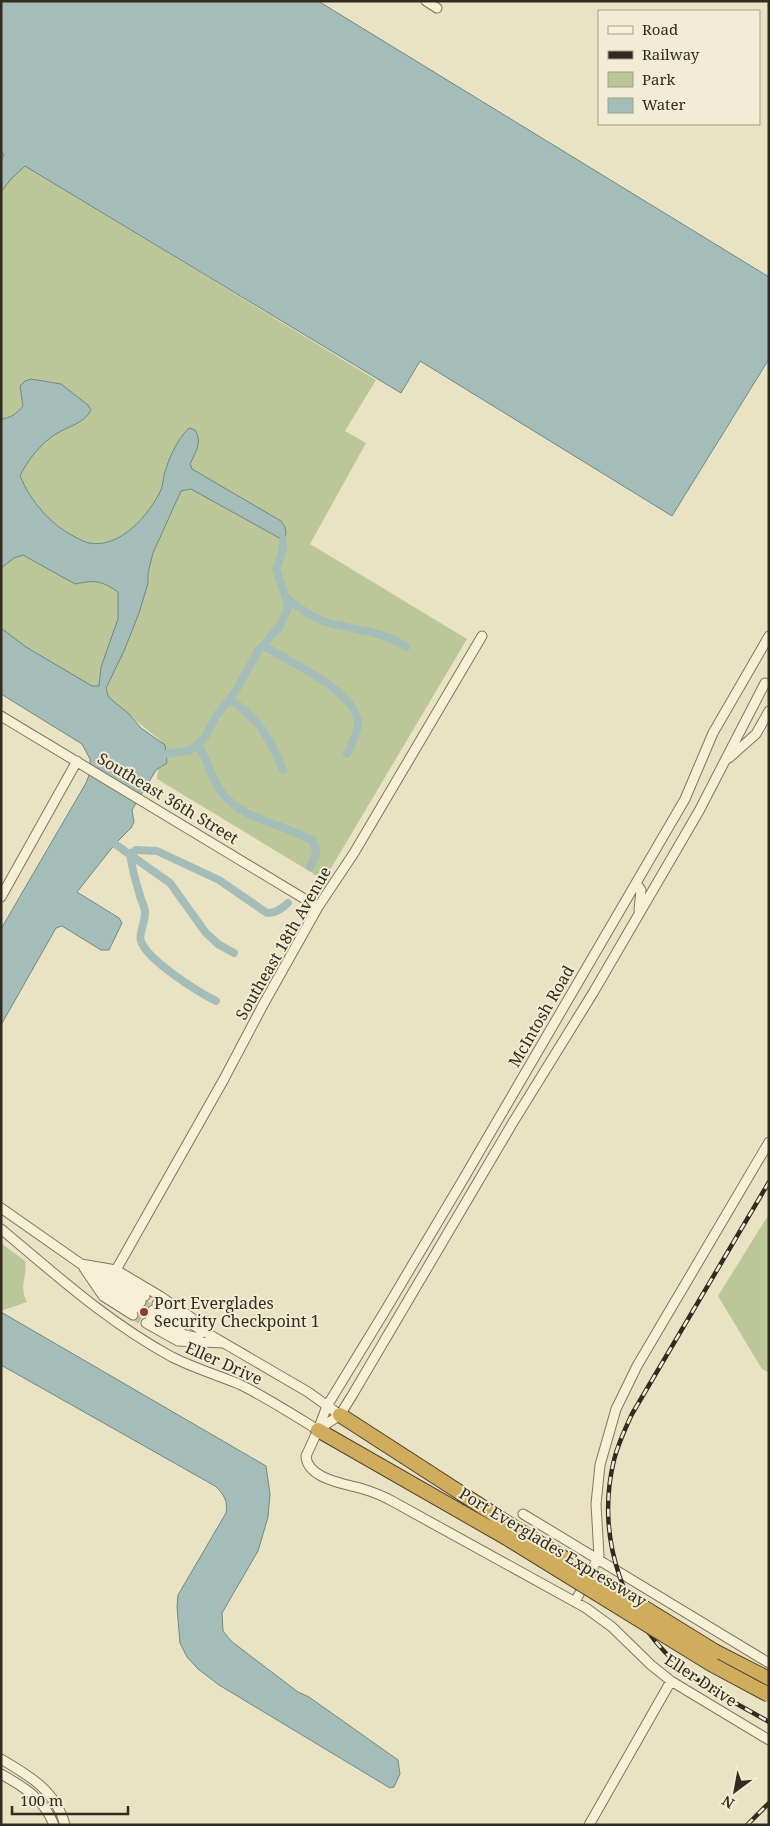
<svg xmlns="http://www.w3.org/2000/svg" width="770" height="1826" viewBox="0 0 770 1826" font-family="'Noto Serif',serif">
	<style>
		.green { fill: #bbc699 }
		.water { fill: #a5bdb9; stroke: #6d8a86 }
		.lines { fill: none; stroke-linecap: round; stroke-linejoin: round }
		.canal { stroke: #a5bdb9; stroke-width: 8 }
		.minor-tunnel { stroke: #c5bea3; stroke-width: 9; stroke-dasharray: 9 4.5; stroke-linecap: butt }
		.minor-casing { stroke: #82755c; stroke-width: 11 }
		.highway-casing { stroke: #504330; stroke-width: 16 }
		.minor { stroke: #f5f0d6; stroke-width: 9 }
		.highway { stroke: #d0ac5d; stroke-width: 14 }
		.rail-casing { stroke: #332b1f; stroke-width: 4.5 }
		.rail { stroke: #f1ecd3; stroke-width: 2.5; stroke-dasharray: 8; stroke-linecap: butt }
		.highway-bridge-casing { stroke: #504330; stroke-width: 16; stroke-linecap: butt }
		.highway-bridge { stroke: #d0ac5d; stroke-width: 14 }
		.poi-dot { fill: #8a3d33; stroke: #f1ecd3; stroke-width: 2 }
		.labels { text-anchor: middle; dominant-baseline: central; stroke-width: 4; stroke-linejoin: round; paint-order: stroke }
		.street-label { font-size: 16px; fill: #332b1f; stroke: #f1ecd3 }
		.poi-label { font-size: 16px; fill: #332b1f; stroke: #f1ecd3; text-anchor: start }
	</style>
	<rect width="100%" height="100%" fill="#e9e3c4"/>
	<path class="green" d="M 1,151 L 376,380 L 345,431 L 366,443 L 310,544 L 467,639 L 324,880 L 157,779 L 161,741 L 118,706 L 1,638 Z
		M 769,1214 L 769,1373 L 762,1369 L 718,1296 Z
		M 1,1243 L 25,1261 C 28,1278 18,1284 27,1302 L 1,1311 Z"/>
	<path class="water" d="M 1,1 L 318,1 L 769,277 L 769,359 L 672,516 L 420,361 L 401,393 L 25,166 L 11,179 L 1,192 L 1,160 L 4,155 L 1,151 Z
		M 31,379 L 61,384 L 88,405 L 91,410 C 84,424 68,426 56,434 C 41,443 27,461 20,476 C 31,502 50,524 75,537 C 79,539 84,542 89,543 C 120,549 149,515 161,490 C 163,485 163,480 164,475 C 169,458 176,441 189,428 L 195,430 C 203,442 195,453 190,464 L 192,469 L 281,521 L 285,527 L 286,534 L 283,540 L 191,489 L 181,491 L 153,553 L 148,573 L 148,583 L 139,613 L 124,651 L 106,688 L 108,696 L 112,700 L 129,714 L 141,728 L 165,745 L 167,763 L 156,770 L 132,810 L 134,822 L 131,828 L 115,844 L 77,892 L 119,918 L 122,923 L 109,950 L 101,950 L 62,926 L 56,928 L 1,1025 L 1,929 L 86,783 L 90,773 L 90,759 L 82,744 L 1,694 L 1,628 L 26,647 L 92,686 L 99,686 L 101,667 L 118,619 L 118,592 C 100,580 95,580 75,584 L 23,555 L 14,558 L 1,568 L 1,419 C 11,418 16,414 23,406 L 20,386 L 25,381 Z
		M 1,1312 L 266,1466 L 270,1494 L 268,1517 L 258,1551 L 222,1613 L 223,1631 L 231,1641 L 298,1692 L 309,1697 L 398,1760 L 400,1774 L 394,1787 L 390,1788 L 219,1685 L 198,1669 L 187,1657 L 180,1643 L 177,1607 L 178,1595 L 226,1513 C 228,1501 224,1494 215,1486 L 1,1365 Z"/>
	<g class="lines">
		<path class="canal" d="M 286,598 C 298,606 310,617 323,621 C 352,631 380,629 406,647
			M 264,646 C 288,661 360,693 358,725 C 357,735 351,745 347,754
			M 230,700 C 259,718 270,739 283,770
			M 198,745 C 208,760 211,779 222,793 C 245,822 284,823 313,841 C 319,851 315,858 310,867
			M 167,754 L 190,750 L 198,745 L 205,737 L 216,716 L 235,692 L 258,651 L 279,627 L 288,608 L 286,598 L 276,569 L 283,550 L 283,540
			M 115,844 L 170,883 L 206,933 L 218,944 L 234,953
			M 216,1001 C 198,992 147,960 141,941 C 138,934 146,922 145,911 C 144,905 140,898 139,892 C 135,880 132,867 130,854 L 136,850 L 157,851 L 219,880 L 267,913 C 276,913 281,909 288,903"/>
		<path class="minor-tunnel" d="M 141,1302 L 153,1310
			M 133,1315 L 146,1323"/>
		<g class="minor-casing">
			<path id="minor" d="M 426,1 L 437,8
				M 769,636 L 713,733 L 685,799 L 464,1178 L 385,1311 L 327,1406 L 318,1430 L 306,1456 C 307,1479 346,1484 363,1489 C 373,1492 383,1496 392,1501 L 586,1608 L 612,1627 L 651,1665 L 671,1681 L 769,1740
				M 1,716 L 318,907
				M 729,758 L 756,734 L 769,711
				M 636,883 L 641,890 L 639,910
				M 1,897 L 77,761
				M 1,1208 L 81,1264 L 141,1302
				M 1,1229 C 56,1275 109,1323 172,1357 C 194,1368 217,1375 239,1384 C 266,1397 292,1414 318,1430
				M 81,1264 L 116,1270 L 160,1296 L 192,1318
				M 84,1268 L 103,1296 L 133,1315
				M 116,1270 L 224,1079 L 263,1005 L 318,907 L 354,853 L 482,636
				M 102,1272 L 113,1276 L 145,1296
				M 97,1279 L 109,1290 L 138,1308
				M 157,1304 L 308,1392 L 340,1415
				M 153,1310 L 182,1326
				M 150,1316 L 181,1334 L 199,1338
				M 146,1323 L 178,1341 L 224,1343
				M 319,1429 L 340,1415 L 353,1394 L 512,1124 L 593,993 L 653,890 L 699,811 L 765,683
				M 523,1514 L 769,1663
				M 575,1602 L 599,1556 L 596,1504 L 600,1465 L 616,1409 L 637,1366 L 769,1142
				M 1,1759 C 30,1776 56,1791 65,1825
				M 1,1774 C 24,1787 44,1799 54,1825
				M 589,1825 L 671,1681"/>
		</g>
		<g class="highway-casing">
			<path id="highway" d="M 340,1415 L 512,1526
				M 318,1430 L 505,1537
				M 716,1652 L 769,1679"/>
		</g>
		<use href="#minor" class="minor"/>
		<use href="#highway" class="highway"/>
		<g class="rail-casing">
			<path id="rail" d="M 769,1182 L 632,1414 C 625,1429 618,1444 614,1460 C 595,1538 624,1623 687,1672 C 712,1692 742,1706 769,1722
				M 747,1825 L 769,1803"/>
		</g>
		<use href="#rail" class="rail"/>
		<g class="highway-bridge-casing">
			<path id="highway-bridge" d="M 512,1526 L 716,1652
				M 505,1537 L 711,1664 L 769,1695"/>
		</g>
		<use href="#highway-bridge" class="highway-bridge"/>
	</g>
	<circle class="poi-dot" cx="144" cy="1312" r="5"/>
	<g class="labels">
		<g class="street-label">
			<text transform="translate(168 798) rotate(31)">Southeast 36th Street</text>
			<text transform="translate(283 943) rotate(-60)">Southeast 18th Avenue</text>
			<text transform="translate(541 1016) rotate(-60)">McIntosh Road</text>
			<text transform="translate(224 1363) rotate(24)">Eller Drive</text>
			<text transform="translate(553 1547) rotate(31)">Port Everglades Expressway</text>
			<text transform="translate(701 1680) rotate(33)">Eller Drive</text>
		</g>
		<g class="poi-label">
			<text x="154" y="1303">Port Everglades<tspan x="154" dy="18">Security Checkpoint 1</tspan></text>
		</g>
	</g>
	<rect width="770" height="1826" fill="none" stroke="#332b1f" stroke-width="5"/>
	<rect x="598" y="10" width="162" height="115" fill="#f1ecd3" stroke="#a59f8b"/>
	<rect x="608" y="26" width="25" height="8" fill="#f5f0d6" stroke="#a59f8b"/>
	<text x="642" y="35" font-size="15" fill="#332b1f">Road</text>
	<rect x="608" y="51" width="25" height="8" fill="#332b1f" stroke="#a59f8b"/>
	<text x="642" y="60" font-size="15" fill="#332b1f">Railway</text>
	<rect x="608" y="72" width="25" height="15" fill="#bbc699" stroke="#a59f8b"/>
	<text x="642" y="85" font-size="15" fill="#332b1f">Park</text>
	<rect x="608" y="98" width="25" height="15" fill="#a5bdb9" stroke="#a59f8b"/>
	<text x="642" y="110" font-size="15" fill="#332b1f">Water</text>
	<g transform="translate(735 1791) rotate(212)" stroke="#f1ecd3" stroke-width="4" paint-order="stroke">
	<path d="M0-4L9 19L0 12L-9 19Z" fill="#332b1f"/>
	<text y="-8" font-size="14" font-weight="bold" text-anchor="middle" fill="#332b1f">N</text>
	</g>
	<path d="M12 1806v8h116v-8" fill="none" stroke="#332b1f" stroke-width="2.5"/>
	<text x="20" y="1806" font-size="15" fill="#332b1f" stroke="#f1ecd3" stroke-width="4" paint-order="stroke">100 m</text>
</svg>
